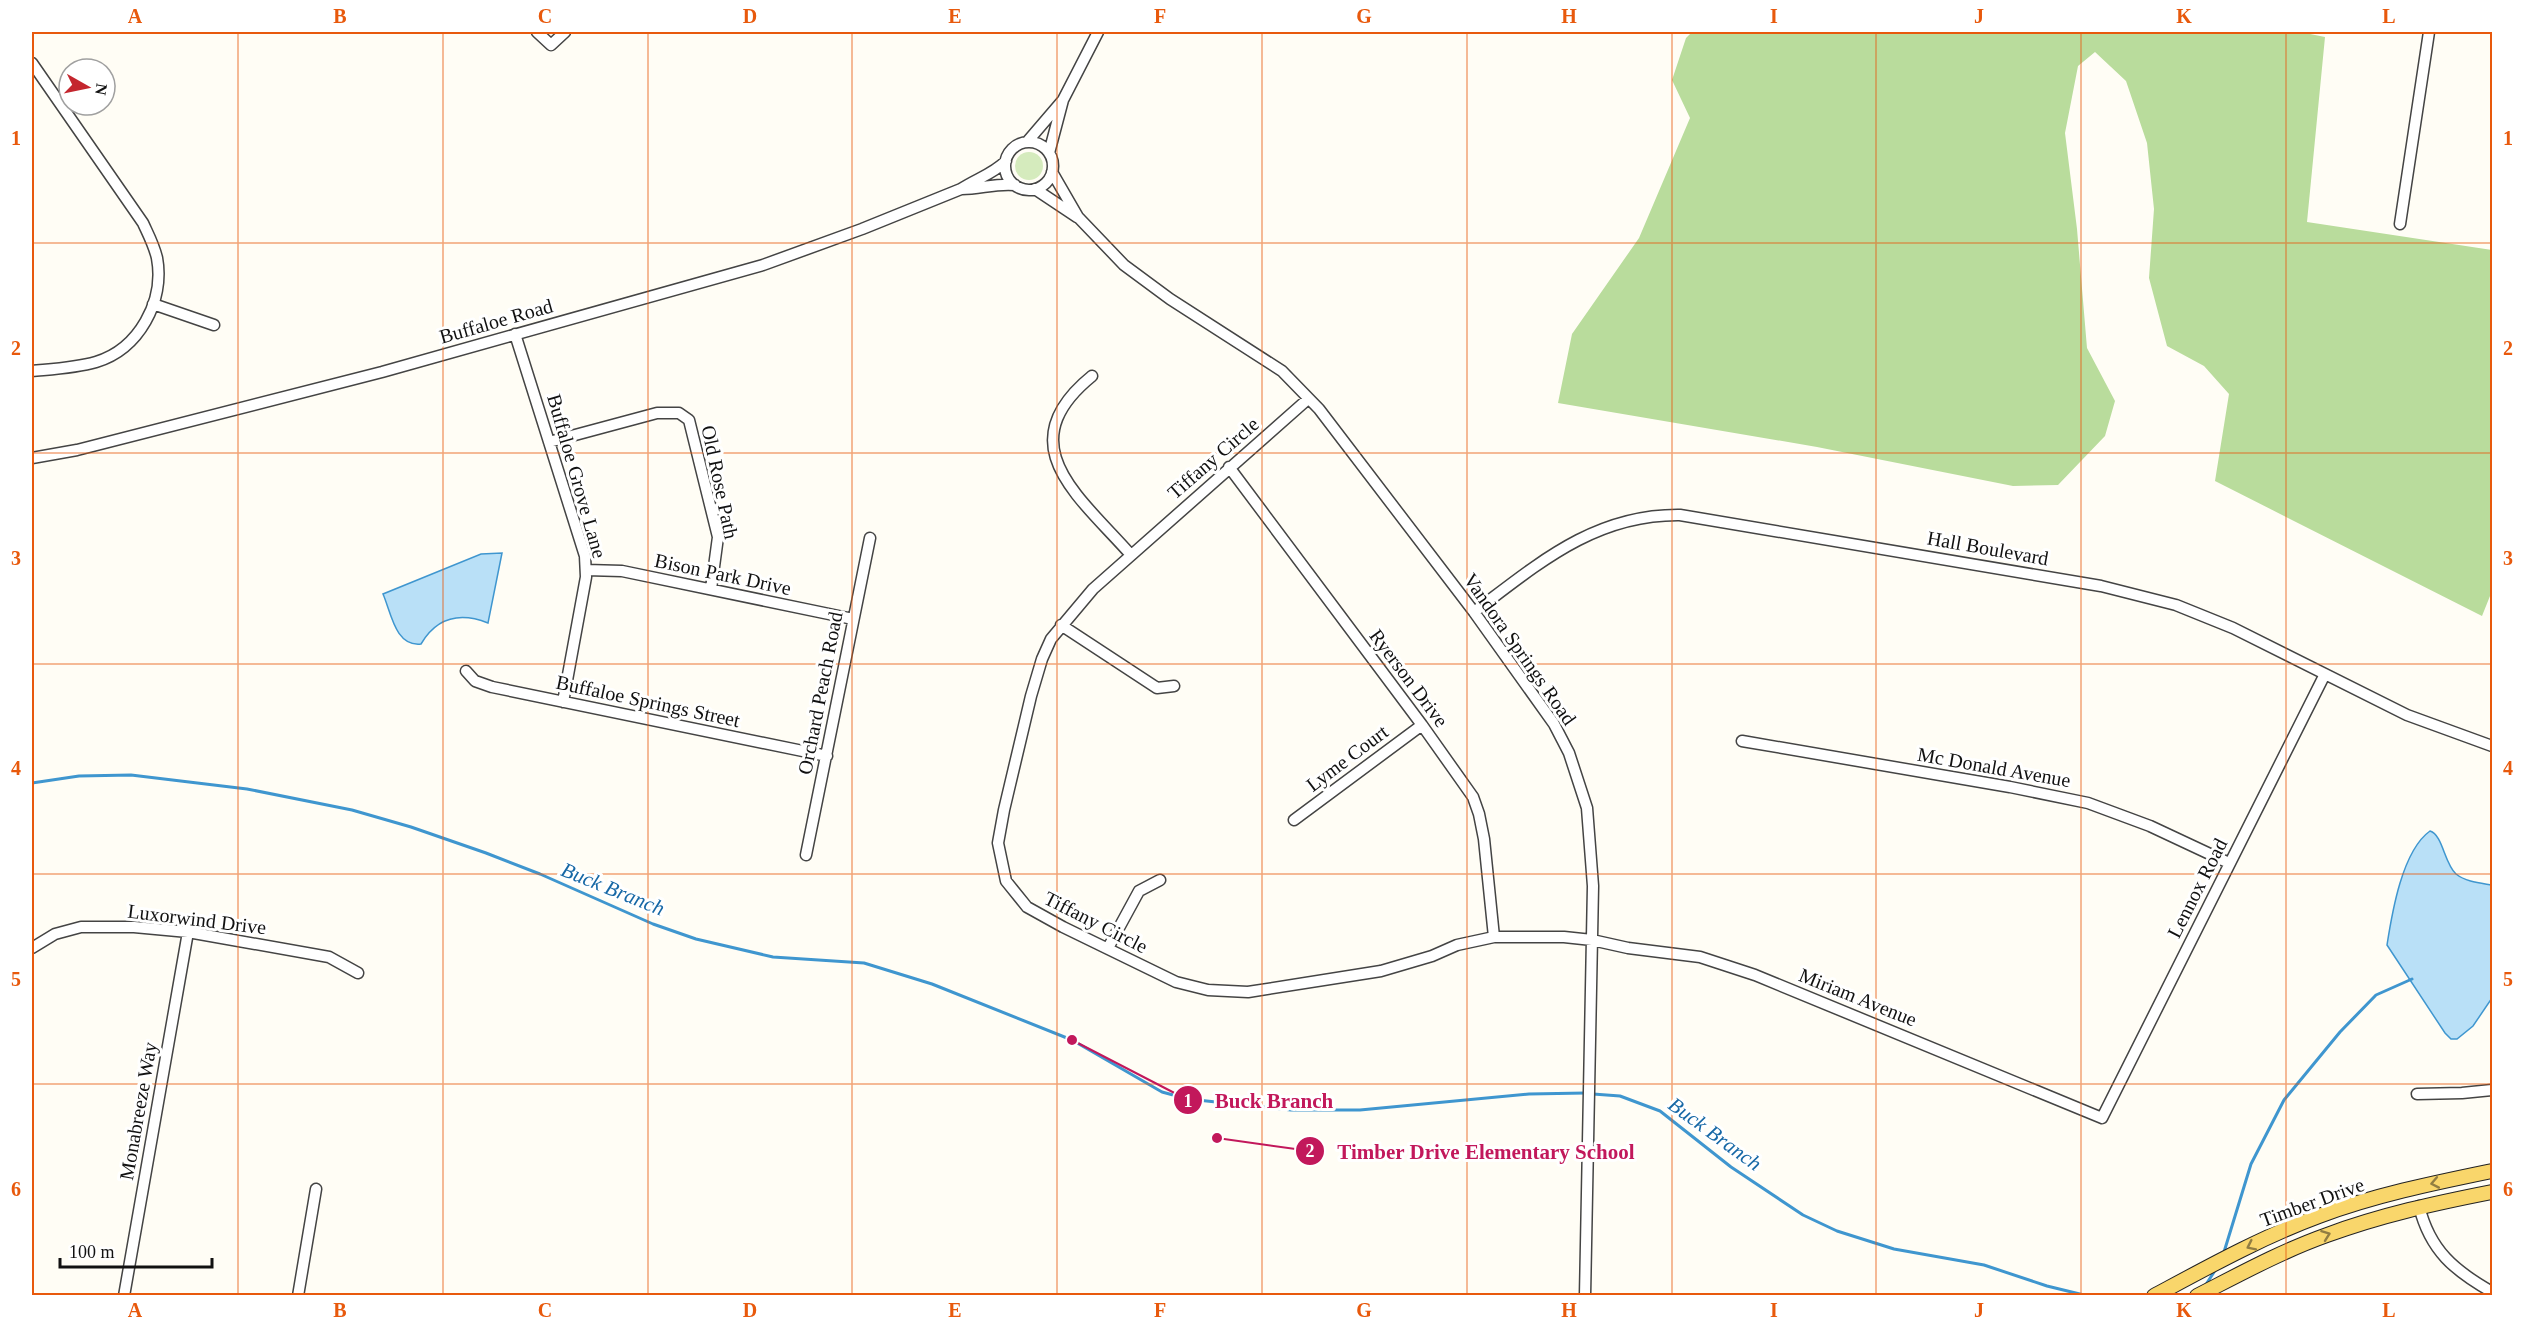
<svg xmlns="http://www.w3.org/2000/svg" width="2524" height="1327" viewBox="0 0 2524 1327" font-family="Georgia,serif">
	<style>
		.green { fill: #d5ebbd }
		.forest { fill: #b9dc9c }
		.water { fill: #b9e0f7; stroke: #3f96cf; stroke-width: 1.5 }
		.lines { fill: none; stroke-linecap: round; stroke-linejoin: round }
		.stream { stroke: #3f96cf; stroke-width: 3 }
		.minor-casing { stroke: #444; stroke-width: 13 }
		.major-casing { stroke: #222; stroke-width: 16 }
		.minor { stroke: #fff; stroke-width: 10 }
		.major { stroke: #f9d66b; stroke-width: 14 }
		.oneway { stroke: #917d42 }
		.grid { fill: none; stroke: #e8590c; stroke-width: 1.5; stroke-opacity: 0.55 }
		.labels { text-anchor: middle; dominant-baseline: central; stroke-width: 6; stroke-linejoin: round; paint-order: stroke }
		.street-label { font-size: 20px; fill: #111; stroke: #fff }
		.water-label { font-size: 21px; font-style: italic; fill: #1768a6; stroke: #fff }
		.leader { fill: none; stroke: #c2185b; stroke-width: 2 }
		.callout-dot { fill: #c2185b; stroke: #fff; stroke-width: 2 }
		.mark-label { font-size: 18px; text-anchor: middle; font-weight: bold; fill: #fff }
		.callout-label { font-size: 21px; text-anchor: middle; font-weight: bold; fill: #c2185b; stroke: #fff; stroke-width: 6; stroke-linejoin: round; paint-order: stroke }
		.neatline { fill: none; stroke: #e8590c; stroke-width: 2 }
		.grid-label { font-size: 20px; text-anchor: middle; font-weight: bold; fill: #e8590c }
	</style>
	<rect width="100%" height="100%" fill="#fffdf5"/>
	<path class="green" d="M1015 166a14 14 0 1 1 28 0a14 14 0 1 1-28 0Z"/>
	<path class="forest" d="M 1692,32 L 2300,32 L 2325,37 L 2307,222 L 2492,250 L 2492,591 L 2482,616 L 2215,481 L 2229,394 L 2204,366 L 2167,346 L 2149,278 L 2154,209 L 2147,143 L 2126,81 L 2095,52 L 2078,66 L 2065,133 L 2077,229 L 2087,348 L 2115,401 L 2105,436 L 2058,485 L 2013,486 L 1817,447 L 1558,403 L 1572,334 L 1639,238 L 1690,118 L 1672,80 L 1686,38 Z"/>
	<path class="water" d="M 502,553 L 488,623 C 460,612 437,617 421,644 C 395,647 391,612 383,594 L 481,554 Z
		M 2430,831 C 2443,835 2444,863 2456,874 C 2466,882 2480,883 2492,885 L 2492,998 L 2473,1026 L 2457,1039 L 2451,1039 L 2445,1033 L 2387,945 C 2392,913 2402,851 2430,831 Z"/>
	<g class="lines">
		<path class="stream" d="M 32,783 L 79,776 L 131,775 L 247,789 L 352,810 L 411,827 L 486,853 L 540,874 L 653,924 L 696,939 L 773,957 L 864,963 L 932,984 L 1072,1040 L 1162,1092 L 1188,1099 L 1291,1110 L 1360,1110 L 1529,1094 L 1586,1093
			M 1593,1094 L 1620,1096 L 1660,1111 L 1731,1167 L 1803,1215 L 1837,1231 L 1894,1249 L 1984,1265 L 2047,1286 L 2088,1296
			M 2224,1252 L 2251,1164 L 2284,1100 L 2340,1032 L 2376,995 L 2412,979
			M 2205,1286 L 2216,1269"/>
		<g class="minor-casing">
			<path id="minor" d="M 537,32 L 551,45 L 565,32
				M 32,63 L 143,223 C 148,234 154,245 157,258 C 165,301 139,349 96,362 C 75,368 53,369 32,371
				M 1027,142 L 1063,100
				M1005 166a24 24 0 1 1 48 0a24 24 0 1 1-48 0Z
				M 1049,153 L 1063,100 L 1098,32
				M 1052,172 L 1078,217 L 1124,265 L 1170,299 L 1282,371 L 1319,409 L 1474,612 L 1554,724 L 1569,753 L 1587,808 L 1593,886 L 1585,1296
				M 962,189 C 980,189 996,183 1015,185
				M 1035,189 L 1077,217
				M 2400,224 L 2429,32
				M 153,304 L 214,325
				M 515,334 L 585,556 L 586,577 L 563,702
				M 1092,376 C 1007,445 1080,497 1131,555
				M 1308,399 L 1093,589 L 1051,639 L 1042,659 L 1031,696 L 1004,810 L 998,843 L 1006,881 L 1027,907 L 1063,927 L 1176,982 L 1208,990 L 1248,992 L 1381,971 L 1432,956 L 1457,945 L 1494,937 L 1564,937 L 1592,940 L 1628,948 L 1700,957 L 1755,975 L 2102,1118 L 2325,674
				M 549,442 L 657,413 L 679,413 L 689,420 L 718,537 L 711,589
				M 32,458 L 77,450 L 382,372 L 763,265 L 862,229 L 961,189 C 976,179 993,174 1006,161
				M 1229,467 L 1422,725 L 1473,797 L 1479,814 L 1484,839 L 1494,937
				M 586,570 L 622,571 L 853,619
				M 1474,612 C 1539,563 1595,514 1680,515 L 2101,586 L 2176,605 L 2233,628 L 2407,715 L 2492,746
				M 1061,625 L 1157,688 L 1174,686
				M 466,671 L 475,681 L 492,687 L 827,756
				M 1742,741 L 2010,787 L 2088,803 L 2150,826 L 2229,863
				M 1294,820 L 1422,725
				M 806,855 L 870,538
				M 32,948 L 55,934 L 81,927 L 134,927 L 188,932 L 329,957 L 358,973
				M 1108,948 L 1139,891 L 1160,880
				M 2417,1094 L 2462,1093 L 2492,1090
				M 2419,1206 C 2430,1251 2455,1271 2492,1292
				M 124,1296 L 188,932
				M 298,1296 L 316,1189"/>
		</g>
		<g class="major-casing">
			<path id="major" d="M 2154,1296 C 2208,1267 2262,1237 2319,1216 C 2375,1195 2434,1183 2492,1171
				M 2197,1296 C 2240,1274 2282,1251 2327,1235 C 2381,1215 2436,1203 2492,1192"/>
		</g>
		<use href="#minor" class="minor"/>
		<use href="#major" class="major"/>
	</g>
	<defs><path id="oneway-chevron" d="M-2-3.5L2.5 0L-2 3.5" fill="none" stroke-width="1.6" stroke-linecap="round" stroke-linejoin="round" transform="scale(1.5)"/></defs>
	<g class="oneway">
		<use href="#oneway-chevron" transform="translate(2435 1183) rotate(169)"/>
		<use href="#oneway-chevron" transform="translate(2326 1235) rotate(-20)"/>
		<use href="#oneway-chevron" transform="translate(2251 1246) rotate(154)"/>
	</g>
	<path class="grid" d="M 238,32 L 238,1296M 443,32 L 443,1296M 648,32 L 648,1296M 852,32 L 852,1296M 1057,32 L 1057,1296M 1262,32 L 1262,1296M 1467,32 L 1467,1296M 1672,32 L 1672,1296M 1876,32 L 1876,1296M 2081,32 L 2081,1296M 2286,32 L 2286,1296M 32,243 L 2492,243M 32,453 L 2492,453M 32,664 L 2492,664M 32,874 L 2492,874M 32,1084 L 2492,1084"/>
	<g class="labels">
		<g class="street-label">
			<text transform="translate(496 321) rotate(-16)">Buffaloe Road</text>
			<text transform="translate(1213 458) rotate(-41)">Tiffany Circle</text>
			<text transform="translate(577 476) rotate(74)">Buffaloe Grove Lane</text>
			<text transform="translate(720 482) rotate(78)">Old Rose Path</text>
			<text transform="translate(1988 548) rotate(10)">Hall Boulevard</text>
			<text transform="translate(723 574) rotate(12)">Bison Park Drive</text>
			<text transform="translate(1520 649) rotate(55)">Vandora Springs Road</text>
			<text transform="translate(1409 678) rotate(53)">Ryerson Drive</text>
			<text transform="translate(820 693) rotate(-79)">Orchard Peach Road</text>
			<text transform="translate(648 701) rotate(12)">Buffaloe Springs Street</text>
			<text transform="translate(1347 758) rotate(-37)">Lyme Court</text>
			<text transform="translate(1994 767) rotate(10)">Mc Donald Avenue</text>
			<text transform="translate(2197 888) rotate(-63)">Lennox Road</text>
			<text transform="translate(197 919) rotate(7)">Luxorwind Drive</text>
			<text transform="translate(1096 922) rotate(27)">Tiffany Circle</text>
			<text transform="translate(1858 997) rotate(22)">Miriam Avenue</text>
			<text transform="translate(138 1111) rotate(-80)">Monabreeze Way</text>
			<text transform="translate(2312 1202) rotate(-20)">Timber Drive</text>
		</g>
		<g class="water-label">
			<text transform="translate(613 889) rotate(22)">Buck Branch</text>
			<text transform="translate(1715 1134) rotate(36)">Buck Branch</text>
		</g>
	</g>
	<path class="leader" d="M1072 1040L1188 1100M1217 1138L1310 1151"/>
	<g class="callout-dot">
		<circle cx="1072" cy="1040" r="6"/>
		<circle cx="1217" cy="1138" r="6"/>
		<circle cx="1188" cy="1100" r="15"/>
		<circle cx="1310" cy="1151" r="15"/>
	</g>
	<g class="mark-label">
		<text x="1188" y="1107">1</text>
		<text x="1310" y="1157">2</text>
	</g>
	<g class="callout-label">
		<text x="1274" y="1108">Buck Branch</text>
		<text x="1486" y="1159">Timber Drive Elementary School</text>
	</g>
	<rect width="2524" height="1327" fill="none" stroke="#ffffff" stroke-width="66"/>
	<g transform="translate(87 87) rotate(99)"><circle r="28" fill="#ffffff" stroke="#a0a0a0" stroke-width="1.5"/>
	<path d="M0-4.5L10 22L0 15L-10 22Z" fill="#c4262e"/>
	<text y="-9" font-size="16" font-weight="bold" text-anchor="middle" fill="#111111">N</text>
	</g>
	<path d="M60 1258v9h152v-9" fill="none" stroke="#111111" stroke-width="3"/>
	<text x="69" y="1258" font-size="18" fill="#111111" stroke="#ffffff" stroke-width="4.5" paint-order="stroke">100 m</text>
	<rect x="33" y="33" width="2458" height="1261" class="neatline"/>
	<g class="grid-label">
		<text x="135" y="23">A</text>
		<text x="340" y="23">B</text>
		<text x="545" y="23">C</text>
		<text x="750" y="23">D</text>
		<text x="955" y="23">E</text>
		<text x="1160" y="23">F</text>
		<text x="1364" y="23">G</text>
		<text x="1569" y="23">H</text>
		<text x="1774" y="23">I</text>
		<text x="1979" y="23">J</text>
		<text x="2184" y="23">K</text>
		<text x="2389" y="23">L</text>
		<text x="16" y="145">1</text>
		<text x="2508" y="145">1</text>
		<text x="16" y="355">2</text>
		<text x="2508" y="355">2</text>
		<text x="16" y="565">3</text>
		<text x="2508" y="565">3</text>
		<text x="16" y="775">4</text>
		<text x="2508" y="775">4</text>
		<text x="16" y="986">5</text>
		<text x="2508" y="986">5</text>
		<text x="16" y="1196">6</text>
		<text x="2508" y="1196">6</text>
		<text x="135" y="1317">A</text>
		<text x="340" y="1317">B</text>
		<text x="545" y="1317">C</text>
		<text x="750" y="1317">D</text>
		<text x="955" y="1317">E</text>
		<text x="1160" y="1317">F</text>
		<text x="1364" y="1317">G</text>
		<text x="1569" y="1317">H</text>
		<text x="1774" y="1317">I</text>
		<text x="1979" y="1317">J</text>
		<text x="2184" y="1317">K</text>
		<text x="2389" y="1317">L</text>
	</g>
</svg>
